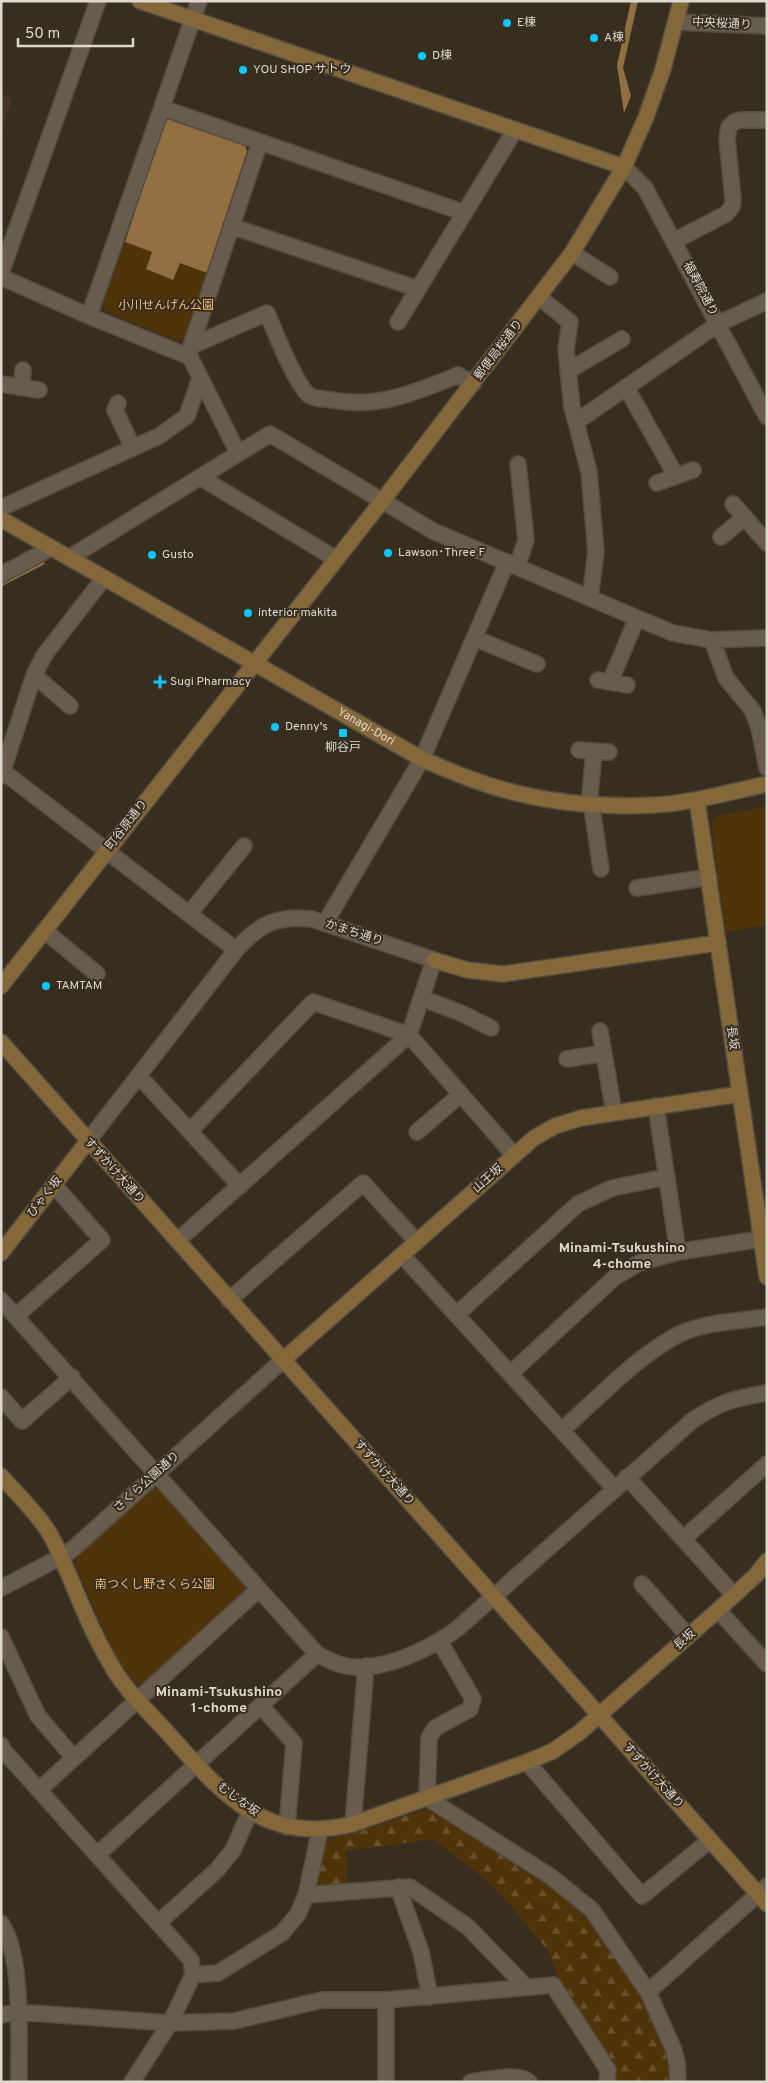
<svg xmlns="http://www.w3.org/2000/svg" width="768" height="2083" viewBox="0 0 768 2083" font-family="Overpass,'Noto Sans JP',sans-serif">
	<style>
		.built { fill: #443522 }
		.forest { fill: url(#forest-firs) }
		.park { fill: #4f340a }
		.water { fill: #926f40 }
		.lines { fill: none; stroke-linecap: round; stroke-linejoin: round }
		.stream { stroke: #926f40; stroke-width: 4.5 }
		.street-casing { stroke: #554c40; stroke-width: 18 }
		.secondary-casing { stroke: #554c40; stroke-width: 18 }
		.street { stroke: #685c4e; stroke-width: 15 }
		.secondary { stroke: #856839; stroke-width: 15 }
		.poi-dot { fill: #0bcafa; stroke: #382e20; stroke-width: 2 }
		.labels { text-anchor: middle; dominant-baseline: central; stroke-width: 4; stroke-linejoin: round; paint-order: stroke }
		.poi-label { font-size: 12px; fill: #dfd8cf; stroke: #382e20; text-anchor: start }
		.street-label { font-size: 12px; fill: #dfd8cf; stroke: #382e20 }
		.park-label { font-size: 12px; fill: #f1bc75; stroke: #382e20 }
		.neighbourhood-label { font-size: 14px; font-weight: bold; fill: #dfd8cf; stroke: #382e20 }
	</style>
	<defs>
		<pattern id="forest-firs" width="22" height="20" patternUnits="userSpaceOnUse" patternTransform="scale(1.25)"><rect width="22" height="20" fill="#4f340a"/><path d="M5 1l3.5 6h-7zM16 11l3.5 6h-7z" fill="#68512d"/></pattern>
	</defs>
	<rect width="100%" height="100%" fill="#382e20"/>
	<path class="built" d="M 1,95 L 12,99 L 1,133 Z"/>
	<path class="forest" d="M 424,1810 L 432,1811 L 558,1892 L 587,1919 L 641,1990 L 670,2065 L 669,2082 L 616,2082 L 616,2068 L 560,1981 L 549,1952 L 512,1907 L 484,1878 L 433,1839 L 346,1851 L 347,1886 L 315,1889 L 326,1843 L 329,1839 L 355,1833 Z"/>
	<path class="park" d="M 125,242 L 152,252 L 146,269 L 173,279 L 180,263 L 207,273 L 184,339 L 177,341 L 105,311 L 103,304 Z
		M 767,806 L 767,925 L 726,932 L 711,824 L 717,816 Z
		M 152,1488 L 159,1489 L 245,1585 L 246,1593 L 144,1685 L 137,1685 L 115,1656 L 75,1563 L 77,1556 Z"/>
	<path class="water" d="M 631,1 L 638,1 L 623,68 L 631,96 L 624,113 L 617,65 Z
		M 170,119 L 245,145 L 247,151 L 207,273 L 180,263 L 173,280 L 146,269 L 152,252 L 125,242 L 164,122 Z"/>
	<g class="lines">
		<path class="stream" d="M 1,584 L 42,563"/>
		<g class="street-casing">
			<path id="street" d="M 677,22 L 767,26
				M 162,108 L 465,213
				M 624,167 L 645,188 L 767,417
				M 231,226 L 418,289
				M 674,241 L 726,214 L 732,207 L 733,199 L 727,139 L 729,127 L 734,122 L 741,120 L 767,120
				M 572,253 L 610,277
				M 1,273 L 98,1
				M 1,277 L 89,316 L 190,357
				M 539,297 L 570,322 L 566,349 L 572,407 L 589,472 L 596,552 L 590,598
				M 89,316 L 199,1
				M 398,322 L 515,130
				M 191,346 L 267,313 C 274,330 297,387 309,395 C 315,399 325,399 332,400 C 377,409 417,392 458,375 L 473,384
				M 568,371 L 622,339
				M 1,384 L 39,390
				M 22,387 L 23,370
				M 626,387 L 676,476
				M 118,403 L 115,410 L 133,448
				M 576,422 L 718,324 L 767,301
				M 238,453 L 190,357 L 191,346 L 260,142
				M 200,477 L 336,559
				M 657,483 L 693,470
				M 733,504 L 767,543
				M 1,508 L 159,436 L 187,416 L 200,378
				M 721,537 L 745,517
				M 69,558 L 270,434 L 433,531 L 637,618 L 673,633 L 712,640 L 767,638
				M 517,567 L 526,540 L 518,464
				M 1,575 L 51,548
				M 474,638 L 537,664
				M 712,640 L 726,678 L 753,711 L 759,728 L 767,768
				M 34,675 L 70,706
				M 598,680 L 627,685
				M 610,682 L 637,618
				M 579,750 L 609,752
				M 594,751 L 590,795 L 601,869
				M 1,770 L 236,950
				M 1,776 L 34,675 L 45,654 L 104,578
				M 637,888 L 709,877
				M 189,914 L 244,846
				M 325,923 L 422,759 L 507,562
				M 45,931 L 97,974
				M 421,998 L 461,1013 L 491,1028
				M 600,1031 L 614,1112
				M 567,1059 L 604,1053
				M 139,1076 L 240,1186
				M 656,1106 L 678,1252
				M 190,1131 L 313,1002 L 409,1035 L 514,1155
				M 417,1132 L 461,1094
				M 88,1141 L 236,950 C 259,924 277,915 312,919 L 434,960 L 409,1035 L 177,1241
				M 402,1255 L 614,1488
				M 1,1300 L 317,1654 C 326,1659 335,1664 346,1666 C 381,1673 430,1649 457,1629 L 693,1420 C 720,1402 735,1398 767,1393
				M 229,1300 L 363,1183 L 417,1242
				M 456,1315 L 578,1204 L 612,1188 L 667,1177
				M 16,1316 L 102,1240 L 54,1185
				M 510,1374 L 615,1277 L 639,1263 L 678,1252 L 761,1239
				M 1,1397 L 22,1421 L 72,1377
				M 562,1430 C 597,1399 642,1351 684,1332 C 709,1322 740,1321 767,1317
				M 627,1477 L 734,1595
				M 683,1539 L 767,1464
				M 642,1584 L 688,1636
				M 1,1588 L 61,1557 L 74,1548 L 283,1360
				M 718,1610 L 767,1664
				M 1,1637 L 38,1716 L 74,1758
				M 440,1642 L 473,1699 L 470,1709 L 435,1728 L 429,1738 L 427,1798 L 550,1876 L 592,1910 L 648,1992 L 674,2050 L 677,2063 L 678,2082
				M 261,1706 L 294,1743 L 287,1827
				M 1,1745 L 4,1751 L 191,1960 L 193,1975 L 170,2023 L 132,2082
				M 527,1762 L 642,1896 L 710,1840
				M 39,1790 L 259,1589
				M 353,1824 L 366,1666
				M 97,1855 L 317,1654
				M 398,1887 L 421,1952 L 430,1997
				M 306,1895 L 410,1887 L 468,1927 L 526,1987
				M 1,1923 C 24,1957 18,2040 19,2082
				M 158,1923 L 217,1870 L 233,1850 L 250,1812
				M 193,1975 L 218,1973 L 282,1933 L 298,1914 L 306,1895 L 320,1830
				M 648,1992 L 767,1886
				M 1,2015 L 18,2012 L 170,2023 L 234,2021 L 322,2000 L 386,2000 L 553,1985 L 608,2070 L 607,2082
				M 386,2082 L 386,2000
				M 471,2082 C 484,2080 520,2072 529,2082"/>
		</g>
		<g class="secondary-casing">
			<g id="secondary">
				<path d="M 140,1 L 624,167"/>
				<path id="s1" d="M 1,519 L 422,759 C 438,766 454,773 471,779 C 529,801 593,808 655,805 C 692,803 730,792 767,784"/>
				<path d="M 697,800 L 767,1277"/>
				<path d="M 434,960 L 467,970 L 503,974 L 718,943"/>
				<path d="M 1,986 L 383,500 L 572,253 L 624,167 L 646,117 L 663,69 L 681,1"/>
				<path d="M 1,1042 L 767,1904"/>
				<path d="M 1,1253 L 88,1141"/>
				<path d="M 283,1360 L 534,1138 L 555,1126 L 581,1118 L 740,1094"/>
				<path d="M 1,1476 C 16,1493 33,1509 46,1528 C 56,1542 62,1560 69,1575 C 81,1604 93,1634 109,1661 C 123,1688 146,1709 166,1731 C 221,1792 263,1846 353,1824 L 527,1762 L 553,1751 L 580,1732 L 718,1610 L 756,1575 L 767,1561"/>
			</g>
		</g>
		<use href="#street" class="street"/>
		<use href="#secondary" class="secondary"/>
	</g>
	<g class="poi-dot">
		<circle cx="507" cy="23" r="5"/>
		<circle cx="594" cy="38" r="5"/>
		<circle cx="422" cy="56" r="5"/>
		<circle cx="243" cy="70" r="5"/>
		<circle cx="388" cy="553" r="5"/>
		<circle cx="152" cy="555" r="5"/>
		<circle cx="248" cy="613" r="5"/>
		<path d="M157.5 674.5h5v5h5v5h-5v5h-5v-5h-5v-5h5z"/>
		<circle cx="275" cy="727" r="5"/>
		<rect x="338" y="728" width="10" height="10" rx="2.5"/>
		<circle cx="46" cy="986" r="5"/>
	</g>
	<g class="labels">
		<g class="poi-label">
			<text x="517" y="23">E棟</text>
			<text x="604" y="38">A棟</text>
			<text x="432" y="56">D棟</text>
			<text x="253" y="70">YOU SHOP サトウ</text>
			<text x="398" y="553">Lawson･Three F</text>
			<text x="162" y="555">Gusto</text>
			<text x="258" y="613">interior makita</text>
			<text x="170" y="682">Sugi Pharmacy</text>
			<text x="285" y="727">Denny's</text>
			<text x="343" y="748" text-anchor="middle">柳谷戸</text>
			<text x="56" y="986">TAMTAM</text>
		</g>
		<g class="street-label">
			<text transform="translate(722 24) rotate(3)">中央桜通り</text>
			<text transform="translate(700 289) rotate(62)">福寿院通り</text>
			<text transform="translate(499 350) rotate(-53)">郵便局桜通り</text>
			<text stroke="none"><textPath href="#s1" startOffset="420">Yanagi-Dori</textPath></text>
			<text transform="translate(127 825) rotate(-52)">町谷原通り</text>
			<text transform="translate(354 933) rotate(18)">かまち通り</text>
			<text transform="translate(732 1038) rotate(82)">長坂</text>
			<text transform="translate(114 1171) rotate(48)">すずかけ大通り</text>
			<text transform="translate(488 1179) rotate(-42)">山王坂</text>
			<text transform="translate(45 1197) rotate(-52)">びゃく坂</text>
			<text transform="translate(384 1473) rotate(48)">すずかけ大通り</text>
			<text transform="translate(147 1482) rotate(-42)">さくら公園通り</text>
			<text transform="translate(685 1640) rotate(-42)">長坂</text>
			<text transform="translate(653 1776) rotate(48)">すずかけ大通り</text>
			<text transform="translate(238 1800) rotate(36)">むじな坂</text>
		</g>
		<g class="park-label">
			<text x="166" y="306">小川せんげん公園</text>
			<text x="155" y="1585">南つくし野さくら公園</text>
		</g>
		<g class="neighbourhood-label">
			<text x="622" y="1248">Minami-Tsukushino<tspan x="622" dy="16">4-chome</tspan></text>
			<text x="219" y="1692">Minami-Tsukushino<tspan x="219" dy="16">1-chome</tspan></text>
		</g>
	</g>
	<rect width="768" height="2083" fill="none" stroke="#dfd8cf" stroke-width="5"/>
	<path d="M18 38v8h115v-8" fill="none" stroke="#dfd8cf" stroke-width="2.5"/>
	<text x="25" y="38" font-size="15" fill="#dfd8cf" stroke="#382e20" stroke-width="4" paint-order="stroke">50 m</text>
</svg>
